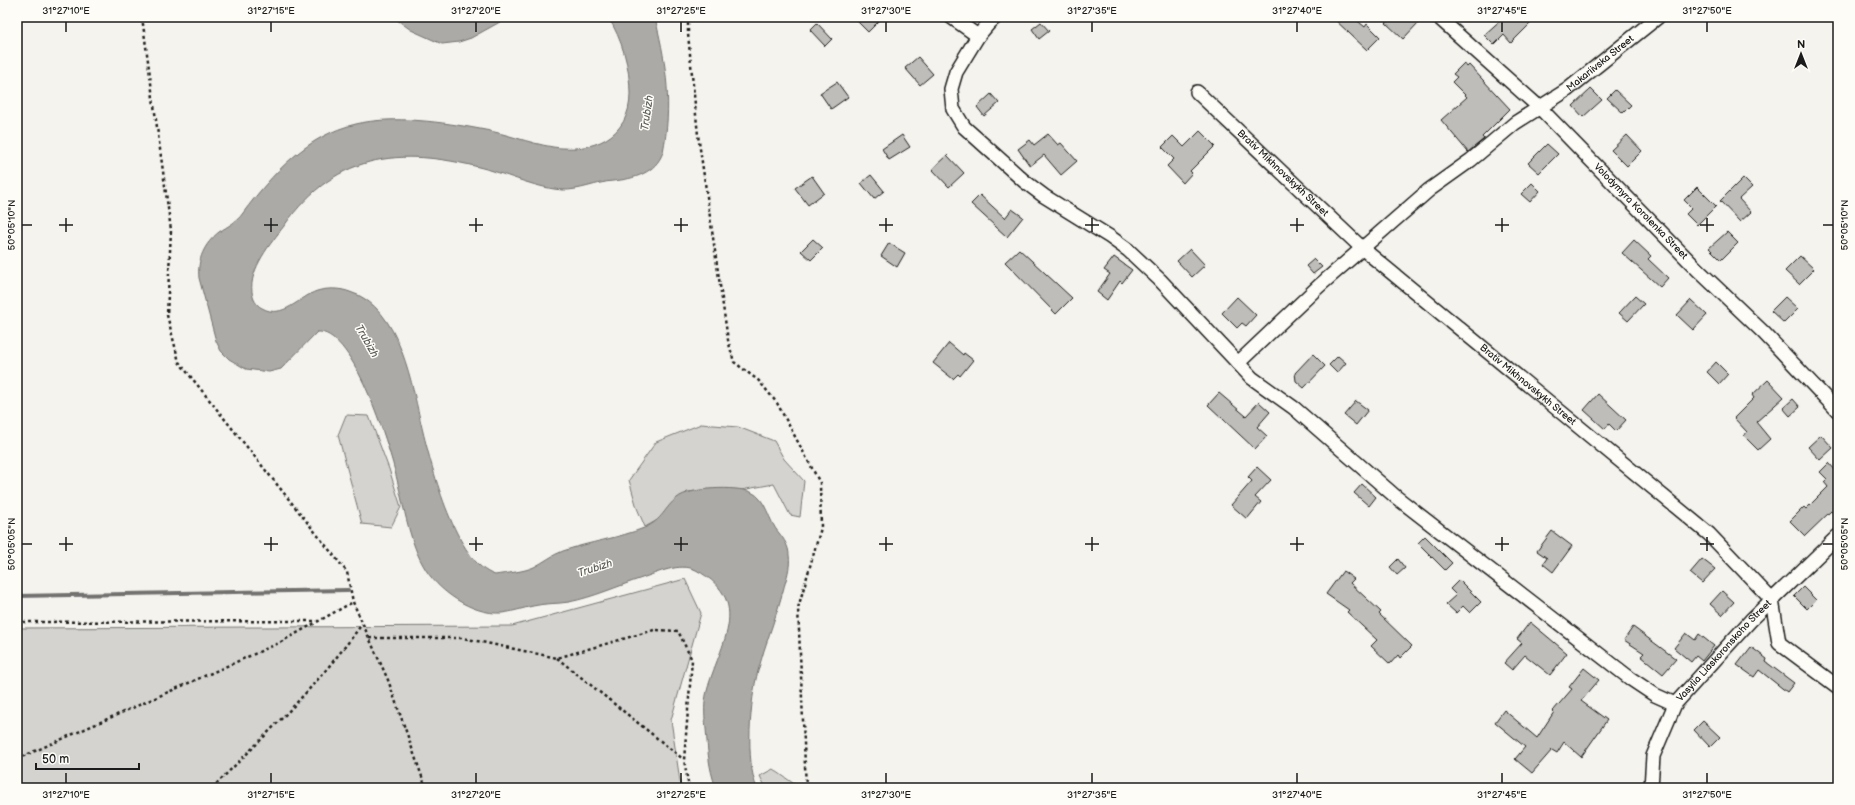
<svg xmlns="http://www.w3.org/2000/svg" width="1855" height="805" viewBox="0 0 1855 805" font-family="'Balsamiq Sans',sans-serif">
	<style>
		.green { fill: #d4d3cf; stroke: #787876 }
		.water { fill: #abaaa6; stroke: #72716f }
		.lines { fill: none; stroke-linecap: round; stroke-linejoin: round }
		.stream { stroke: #72716f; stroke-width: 4 }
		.building { fill: #bebdba; stroke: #1c1c1c }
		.minor-casing { stroke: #1c1c1c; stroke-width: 16 }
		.path { stroke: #1c1c1c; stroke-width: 2.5; stroke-dasharray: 3 3; stroke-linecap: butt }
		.minor { stroke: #fdfcf7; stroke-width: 13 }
		.ticks { fill: none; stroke: #1c1c1c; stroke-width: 1.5 }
		.labels { text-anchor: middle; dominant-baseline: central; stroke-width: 3; stroke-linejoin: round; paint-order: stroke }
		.street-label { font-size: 10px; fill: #1c1c1c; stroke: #fdfcf7 }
		.water-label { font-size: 11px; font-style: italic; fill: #5c5c5a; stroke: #fdfcf7 }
		.neatline { fill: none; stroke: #1c1c1c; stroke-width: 1.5 }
		.ticks-label { font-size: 10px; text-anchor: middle; fill: #1c1c1c }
	</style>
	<rect width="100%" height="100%" fill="#f4f3ee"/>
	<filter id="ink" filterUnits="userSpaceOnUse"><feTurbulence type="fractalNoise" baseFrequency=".025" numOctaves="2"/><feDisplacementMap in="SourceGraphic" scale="8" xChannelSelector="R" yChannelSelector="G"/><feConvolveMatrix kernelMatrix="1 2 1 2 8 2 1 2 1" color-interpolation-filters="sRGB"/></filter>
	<g filter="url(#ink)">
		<path class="green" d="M 346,415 L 369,416 L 389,469 L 401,507 L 391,527 L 362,524 L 338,435 Z
			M 701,424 L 738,427 L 774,441 L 784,459 L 804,481 L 800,517 L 790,515 L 774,484 L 741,490 L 708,490 L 687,492 L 661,518 L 645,527 L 637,508 L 629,480 L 656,442 Z
			M 685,579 L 701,613 L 671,720 L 681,788 L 17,788 L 17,628 L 512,626 Z
			M 773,769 L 800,788 L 766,788 L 760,776 Z"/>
		<path class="water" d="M 393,17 L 509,17 L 471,38 L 459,42 L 442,44 L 411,30 Z
			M 608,17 L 654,17 L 656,22 C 667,66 672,107 663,152 C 656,173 634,179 613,181 C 597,182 579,191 562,190 C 538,188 513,177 490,170 C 406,147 338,149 284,226 C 271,243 249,269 252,292 C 253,299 256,305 262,308 C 283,320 299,297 317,291 C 327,288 340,288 350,292 C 401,307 412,387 423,432 C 432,468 456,563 495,575 C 507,573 523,572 534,567 C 544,562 552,555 563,551 C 589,542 619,538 644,528 C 663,520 664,508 677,498 C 690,487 736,486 751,492 C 767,499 768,521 779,533 C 784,539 789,547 789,555 C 791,567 786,579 783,591 C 776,618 765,644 758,671 C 750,700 745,761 757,788 L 716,788 C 708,765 708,752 706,729 C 705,720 704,711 705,701 C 712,653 760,604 696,570 C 680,562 657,573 642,578 C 618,586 594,597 569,602 C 557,604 545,603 533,606 C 523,608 512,612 502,613 C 472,615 437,591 423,565 C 407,537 401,489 391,457 C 383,430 351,329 317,332 L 281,369 L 269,372 L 246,369 L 229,359 L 221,351 L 216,341 L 199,278 C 197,260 204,244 219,232 C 228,226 237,222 243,213 C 272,174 307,135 356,124 C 393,115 443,122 480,129 C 505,133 528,143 553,147 C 591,153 630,138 630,94 C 630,67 622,39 608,17 Z"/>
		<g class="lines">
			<path class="stream" d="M 17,596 L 348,590"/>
		</g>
		<path class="building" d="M 853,17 L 883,17 L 868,32 Z
			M 1332,17 L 1353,17 L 1365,27 L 1367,24 L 1380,37 L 1367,50 Z
			M 1392,17 L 1413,17 L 1419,22 L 1403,39 L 1386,23 Z
			M 1504,17 L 1537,17 L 1511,43 L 1504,35 L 1494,45 L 1484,35 Z
			M 1041,22 L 1049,31 L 1039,39 L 1032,29 Z
			M 817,23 L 832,39 L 825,46 L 810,30 Z
			M 918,57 L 933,74 L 920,85 L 905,68 Z
			M 1464,63 L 1467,67 L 1469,65 L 1510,109 L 1482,137 L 1484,139 L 1468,152 L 1441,120 L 1467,97 L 1452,82 L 1457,77 L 1453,74 Z
			M 837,82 L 848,97 L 831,109 L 820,93 Z
			M 1591,89 L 1602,100 L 1583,117 L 1573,106 Z
			M 1615,90 L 1631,105 L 1623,113 L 1607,98 Z
			M 991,94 L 999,103 L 984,116 L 977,107 Z
			M 1200,131 L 1215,146 L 1190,171 L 1192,173 L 1183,183 L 1167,166 L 1174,159 L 1162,147 L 1173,136 L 1184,147 Z
			M 1048,134 L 1058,145 L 1061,143 L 1077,161 L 1061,175 L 1044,155 L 1030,166 L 1018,149 L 1030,140 L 1034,145 Z
			M 902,135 L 910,147 L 889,160 L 882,149 Z
			M 1627,135 L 1642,151 L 1627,166 L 1611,150 Z
			M 1547,144 L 1558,154 L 1539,173 L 1528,163 Z
			M 947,155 L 964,173 L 949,187 L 932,169 Z
			M 871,175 L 884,191 L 874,199 L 861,183 Z
			M 812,176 L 824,193 L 808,205 L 795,188 Z
			M 1743,178 L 1752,187 L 1739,199 L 1751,212 L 1740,222 L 1720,201 Z
			M 1532,183 L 1540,191 L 1530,202 L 1521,194 Z
			M 1697,187 L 1716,206 L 1697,225 L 1686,214 L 1692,208 L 1684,200 Z
			M 980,195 L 1005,218 L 1012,209 L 1023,217 L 1007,237 L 971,204 Z
			M 1727,232 L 1738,243 L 1721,260 L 1709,248 Z
			M 813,239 L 823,248 L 811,260 L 801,251 Z
			M 1634,240 L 1651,256 L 1648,259 L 1668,278 L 1660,287 L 1622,253 Z
			M 889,243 L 905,253 L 897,267 L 881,256 Z
			M 1019,249 L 1072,298 L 1056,314 L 1005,262 Z
			M 1190,249 L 1205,265 L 1192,277 L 1177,261 Z
			M 1800,256 L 1814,269 L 1799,284 L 1785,271 Z
			M 1114,257 L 1132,270 L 1122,283 L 1120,281 L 1107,300 L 1097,292 L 1110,274 L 1104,270 Z
			M 1314,259 L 1322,267 L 1313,274 L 1306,266 Z
			M 1635,296 L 1644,304 L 1628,321 L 1619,313 Z
			M 1237,297 L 1256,315 L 1246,326 L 1242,323 L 1237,328 L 1222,313 Z
			M 1785,297 L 1798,309 L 1784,323 L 1771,311 Z
			M 1691,300 L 1707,315 L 1693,330 L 1677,315 Z
			M 949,343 L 963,355 L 964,353 L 973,360 L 960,376 L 958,374 L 953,379 L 933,363 Z
			M 1313,354 L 1325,366 L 1304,388 L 1296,381 L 1295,373 Z
			M 1338,356 L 1346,363 L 1337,373 L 1329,365 Z
			M 1716,362 L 1728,374 L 1719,384 L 1707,372 Z
			M 1768,380 L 1784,397 L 1756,422 L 1770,439 L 1758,450 L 1744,436 L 1747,432 L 1734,418 L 1754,398 L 1752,395 Z
			M 1219,393 L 1246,416 L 1259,402 L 1270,412 L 1257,427 L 1267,436 L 1255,449 L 1208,405 Z
			M 1598,394 L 1626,420 L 1616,431 L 1609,424 L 1605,429 L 1584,410 Z
			M 1793,399 L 1800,407 L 1790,416 L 1783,408 Z
			M 1356,401 L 1368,410 L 1356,425 L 1344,415 Z
			M 1821,435 L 1833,448 L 1820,460 L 1808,447 Z
			M 1829,463 L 1836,471 L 1838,469 L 1838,518 L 1831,511 L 1805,536 L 1790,521 L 1804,507 L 1806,509 L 1828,487 L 1824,482 L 1827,479 L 1820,472 Z
			M 1257,467 L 1271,480 L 1255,497 L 1261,502 L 1247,519 L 1231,505 L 1252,481 L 1248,477 Z
			M 1362,484 L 1376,497 L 1369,506 L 1354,493 Z
			M 1552,531 L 1572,546 L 1553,572 L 1543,564 L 1547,558 L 1537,551 Z
			M 1425,536 L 1452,563 L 1445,570 L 1418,543 Z
			M 1398,559 L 1405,568 L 1397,575 L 1390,567 Z
			M 1702,559 L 1715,569 L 1702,583 L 1690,573 Z
			M 1343,571 L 1354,579 L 1350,583 L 1381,612 L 1379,614 L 1412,646 L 1400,658 L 1398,655 L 1390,664 L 1371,646 L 1377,640 L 1347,612 L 1349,610 L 1326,594 Z
			M 1459,580 L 1481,602 L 1470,613 L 1463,606 L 1456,613 L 1446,604 L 1456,595 L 1450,589 Z
			M 1803,587 L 1816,600 L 1807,609 L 1794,596 Z
			M 1722,591 L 1734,602 L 1722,615 L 1710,604 Z
			M 1530,622 L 1567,653 L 1550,675 L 1525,655 L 1512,670 L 1504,663 L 1522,643 L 1517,639 Z
			M 1633,627 L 1676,659 L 1663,674 L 1641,656 L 1644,653 L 1624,640 Z
			M 1686,633 L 1695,640 L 1699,634 L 1714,646 L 1702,661 L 1696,656 L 1691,662 L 1674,648 Z
			M 1751,647 L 1767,659 L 1766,662 L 1794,683 L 1787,692 L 1759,670 L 1754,677 L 1737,665 Z
			M 1584,668 L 1599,680 L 1581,701 L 1607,720 L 1581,757 L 1564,742 L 1557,753 L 1552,750 L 1532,773 L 1515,759 L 1525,747 L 1495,722 L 1504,710 L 1537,738 L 1554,712 L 1553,711 L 1572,689 L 1569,687 Z
			M 1703,721 L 1720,737 L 1710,747 L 1694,730 Z"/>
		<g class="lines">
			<g class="minor-casing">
				<g id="minor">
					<path d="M 951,17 L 978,36 L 989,23 L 996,17"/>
					<path id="s1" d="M 1438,17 L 1540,108 L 1697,269 L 1763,332 L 1838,411"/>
					<path d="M 978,36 L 956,72 L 951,89 L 953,109 L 964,127 L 1024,181 L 1044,196 L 1110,237 L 1128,250 L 1160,280 L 1252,378 L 1294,408 L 1396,497 L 1631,679 L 1655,695 L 1675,704"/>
					<path id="s2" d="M 1197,92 L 1363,249 L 1709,534 L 1772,600 L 1779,643 L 1838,687"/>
					<path id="s3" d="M 1238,363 L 1319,286 L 1429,190 L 1471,160 L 1515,123 L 1567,90 L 1658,17"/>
					<path id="s4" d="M 1651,788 L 1653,756 L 1675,704 L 1751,620 L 1838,536"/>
				</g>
			</g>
			<path class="path" d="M 142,17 L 171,230 L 167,315 L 179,362 L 347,572 L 353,602 L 388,680 L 426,788
				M 688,17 L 688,34 L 698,135 L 728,340 L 734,362 L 759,381 L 777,403 L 820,483 L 821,528 L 798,608 L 806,788
				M 17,622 L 318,621
				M 369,638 L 463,638 L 557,658 L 654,630 L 678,631 L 692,660 L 684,760 L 689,788
				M 557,658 L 683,759
				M 17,759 L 279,643 L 353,602
				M 212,788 C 265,736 319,684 362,624"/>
			<use href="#minor" class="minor"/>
		</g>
	</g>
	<path class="ticks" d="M 66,22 L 66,32M 271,22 L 271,32M 476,22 L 476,32M 681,22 L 681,32M 886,22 L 886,32M 1092,22 L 1092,32M 1297,22 L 1297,32M 1502,22 L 1502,32M 1707,22 L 1707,32M 66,218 L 66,232M 271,218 L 271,232M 476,218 L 476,232M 681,218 L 681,232M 886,218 L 886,232M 1092,218 L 1092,232M 1297,218 L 1297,232M 1502,218 L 1502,232M 1707,218 L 1707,232M 22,225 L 32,225M 59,225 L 73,225M 264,225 L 278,225M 469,225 L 483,225M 674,225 L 688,225M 879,225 L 893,225M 1085,225 L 1099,225M 1290,225 L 1304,225M 1495,225 L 1509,225M 1700,225 L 1714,225M 1823,225 L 1833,225M 66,537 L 66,551M 271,537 L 271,551M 476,537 L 476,551M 681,537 L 681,551M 886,537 L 886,551M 1092,537 L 1092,551M 1297,537 L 1297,551M 1502,537 L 1502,551M 1707,537 L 1707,551M 22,544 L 32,544M 59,544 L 73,544M 264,544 L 278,544M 469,544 L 483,544M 674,544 L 688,544M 879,544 L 893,544M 1085,544 L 1099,544M 1290,544 L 1304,544M 1495,544 L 1509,544M 1700,544 L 1714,544M 1823,544 L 1833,544M 66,773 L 66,783M 271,773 L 271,783M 476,773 L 476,783M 681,773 L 681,783M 886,773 L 886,783M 1092,773 L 1092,783M 1297,773 L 1297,783M 1502,773 L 1502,783M 1707,773 L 1707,783"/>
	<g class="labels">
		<g class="street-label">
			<text stroke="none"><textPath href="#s3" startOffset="471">Makariivska Street</textPath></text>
			<text stroke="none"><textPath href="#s2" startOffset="118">Brativ Mikhnovskykh Street</textPath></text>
			<text stroke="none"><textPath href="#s1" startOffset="281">Volodymyra Korolenka Street</textPath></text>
			<text stroke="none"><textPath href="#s2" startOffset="442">Brativ Mikhnovskykh Street</textPath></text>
			<text stroke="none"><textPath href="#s4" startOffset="161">Vasylia Liaskoronskoho Street</textPath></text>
		</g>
		<g class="water-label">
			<text transform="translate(647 113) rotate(-82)">Trubizh</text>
			<text transform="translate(367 341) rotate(60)">Trubizh</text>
			<text transform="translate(595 568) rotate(-18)">Trubizh</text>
		</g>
	</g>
	<rect width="1855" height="805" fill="none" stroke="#fdfcf7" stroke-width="44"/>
	<g transform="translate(1801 54)" stroke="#fdfcf7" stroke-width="3" paint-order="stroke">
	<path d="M0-3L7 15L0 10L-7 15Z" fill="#1c1c1c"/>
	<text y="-6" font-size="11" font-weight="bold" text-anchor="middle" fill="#1c1c1c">N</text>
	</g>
	<path d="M36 763v6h103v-6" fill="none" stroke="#1c1c1c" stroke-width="2"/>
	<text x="42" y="763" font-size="12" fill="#1c1c1c" stroke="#fdfcf7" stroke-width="3" paint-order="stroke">50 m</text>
	<rect x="22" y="22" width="1811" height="761" class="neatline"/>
	<g class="ticks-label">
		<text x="66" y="14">31°27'10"E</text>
		<text x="271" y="14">31°27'15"E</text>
		<text x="476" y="14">31°27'20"E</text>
		<text x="681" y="14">31°27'25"E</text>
		<text x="886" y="14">31°27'30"E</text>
		<text x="1092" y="14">31°27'35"E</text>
		<text x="1297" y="14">31°27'40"E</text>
		<text x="1502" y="14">31°27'45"E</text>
		<text x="1707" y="14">31°27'50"E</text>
		<text transform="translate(11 225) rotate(-90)" y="4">50°05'10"N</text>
		<text transform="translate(1844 225) rotate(-90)" y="4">50°05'10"N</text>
		<text transform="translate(11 544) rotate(-90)" y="4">50°05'05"N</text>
		<text transform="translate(1844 544) rotate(-90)" y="4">50°05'05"N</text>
		<text x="66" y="798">31°27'10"E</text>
		<text x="271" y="798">31°27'15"E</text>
		<text x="476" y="798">31°27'20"E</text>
		<text x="681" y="798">31°27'25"E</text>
		<text x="886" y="798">31°27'30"E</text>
		<text x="1092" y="798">31°27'35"E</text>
		<text x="1297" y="798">31°27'40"E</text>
		<text x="1502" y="798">31°27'45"E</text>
		<text x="1707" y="798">31°27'50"E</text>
	</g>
</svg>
